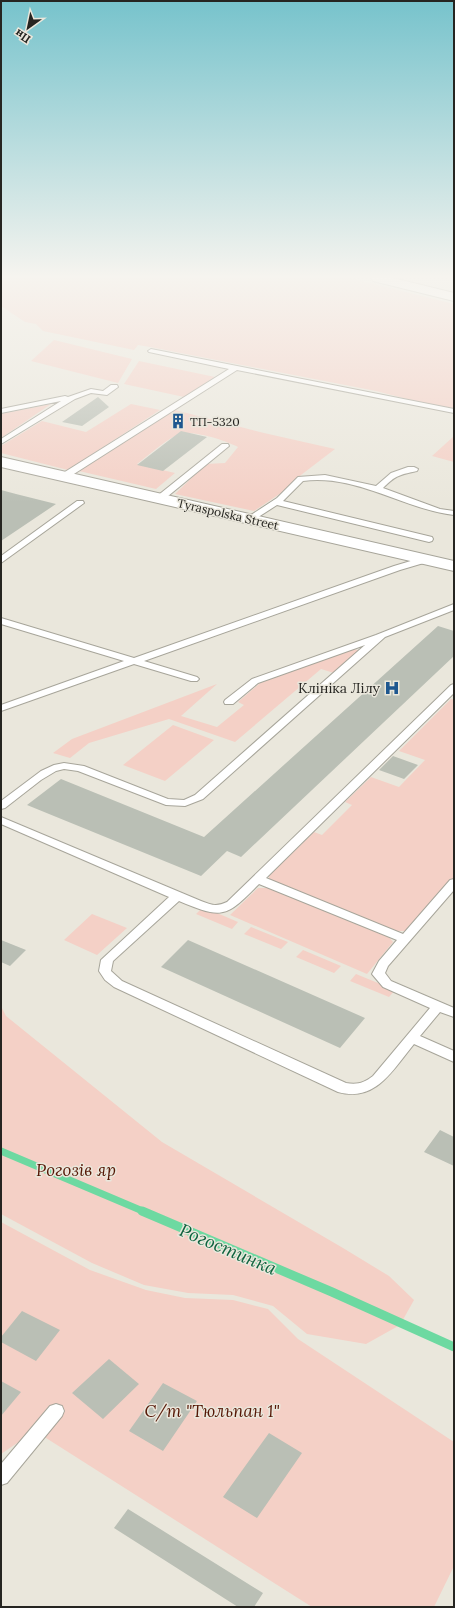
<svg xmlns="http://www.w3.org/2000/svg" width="455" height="1608" viewBox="0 0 455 1608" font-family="Lora,serif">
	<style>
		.green { fill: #f4d0c6 }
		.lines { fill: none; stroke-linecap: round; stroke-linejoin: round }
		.stream-far1 { stroke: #6dd9a1; stroke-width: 7 }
		.stream { stroke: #6dd9a1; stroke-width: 9 }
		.building { fill: #babfb5 }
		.lane-casing { stroke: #a7a59a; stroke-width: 2 }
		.street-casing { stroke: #a7a59a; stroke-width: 2 }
		.secondary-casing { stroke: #a7a59a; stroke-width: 2 }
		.lane { fill: #fff; fill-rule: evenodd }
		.street { fill: #fff; fill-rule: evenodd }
		.secondary { fill: #fff; fill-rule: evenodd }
		.labels { text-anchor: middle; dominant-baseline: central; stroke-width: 3; stroke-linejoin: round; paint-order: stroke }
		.far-poi-label { font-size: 12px; fill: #262521; stroke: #eae7dc; text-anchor: start }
		.far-street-label { font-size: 12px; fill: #262521; stroke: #eae7dc }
		.poi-label { font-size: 14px; fill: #262521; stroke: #eae7dc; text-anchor: end }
		.near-park-label { font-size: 17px; font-style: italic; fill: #551705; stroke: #eae7dc }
		.near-water-label { font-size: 18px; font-style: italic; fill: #0e623e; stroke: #eae7dc }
	</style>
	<rect width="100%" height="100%" fill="#eae7dc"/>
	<path class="green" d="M 1,278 L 350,278 L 454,304 L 454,411 L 376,391 L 150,347 L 138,345 L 134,350 L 43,331 L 36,324 L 25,322 L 1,306 Z
		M 54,340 L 132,359 L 118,383 L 31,361 Z
		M 139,361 L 215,377 L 184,397 L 124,384 Z
		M 51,404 L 1,438 L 1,414 Z
		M 131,404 L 160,410 L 68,470 L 1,453 L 1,446 L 42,421 L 86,432 Z
		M 175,410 L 264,433 L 335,449 L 301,475 L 281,493 L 254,511 L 175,494 L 206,464 L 225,463 L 238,447 C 223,440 190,428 175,436 C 162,443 149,455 137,464 L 175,473 L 156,489 L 79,471 L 126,439 Z
		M 454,436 L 454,462 L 432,456 Z
		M 354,649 L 360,651 L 334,673 L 321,669 L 235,742 L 169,719 L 89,743 L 70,758 L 53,753 L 72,739 L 217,684 L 181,716 L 217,727 L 244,705 L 238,702 L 260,683 Z
		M 451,699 L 454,700 L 454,878 L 405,931 L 396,931 L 269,880 L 269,876 L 314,832 L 322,835 L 352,805 L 345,802 L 371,777 L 399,787 L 425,760 L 399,751 Z
		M 173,725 L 214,740 L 165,781 L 123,765 Z
		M 258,888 L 269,888 L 388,936 L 393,942 L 367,974 L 230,915 Z
		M 203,907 L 238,922 L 232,929 L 196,914 Z
		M 92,914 L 127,928 L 97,955 L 64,940 Z
		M 251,927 L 288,942 L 281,949 L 244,934 Z
		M 303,950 L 341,966 L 334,973 L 296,957 Z
		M 356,974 L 395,990 L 389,997 L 350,981 Z
		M 1,1006 L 6,1016 L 162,1142 L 343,1248 L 389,1276 L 414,1300 L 400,1325 L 366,1344 L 307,1334 L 273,1306 L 233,1295 L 188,1293 L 144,1285 L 92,1263 L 1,1214 Z
		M 1,1222 L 90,1270 L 146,1290 L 185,1298 L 233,1300 L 268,1309 L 298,1339 L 454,1442 L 454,1566 L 434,1607 L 312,1607 L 35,1431 L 1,1454 Z"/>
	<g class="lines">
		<path class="stream-far1" d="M 1,1151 L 145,1212"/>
		<path class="stream" d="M 142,1211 L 332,1292 L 454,1347"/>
	</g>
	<path class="building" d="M 98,397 L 109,407 L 82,426 L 62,422 Z
		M 181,431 L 207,437 L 163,471 L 137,465 Z
		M 1,490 L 16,494 L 56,504 L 1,541 Z
		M 438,626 L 454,631 L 454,656 L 241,857 L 227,851 L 201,876 L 27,805 L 61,779 L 204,837 Z
		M 393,756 L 418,765 L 404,779 L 379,770 Z
		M 1,940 L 26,950 L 10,966 L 1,962 Z
		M 188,940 L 365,1018 L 340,1048 L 161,967 Z
		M 440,1130 L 454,1137 L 454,1166 L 424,1152 Z
		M 22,1311 L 60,1330 L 36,1361 L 1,1342 L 1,1337 Z
		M 109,1359 L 139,1384 L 103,1419 L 72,1393 Z
		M 1,1381 L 21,1392 L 1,1416 Z
		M 163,1383 L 197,1401 L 163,1451 L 129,1431 Z
		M 269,1433 L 302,1453 L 257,1518 L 223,1497 Z
		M 128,1509 L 263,1593 L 254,1607 L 238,1607 L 114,1528 Z"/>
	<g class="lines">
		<g class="lane-casing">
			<path id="lane" d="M 151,349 L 454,409 L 454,413 L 237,370 L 66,479 L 60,479 L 60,475 L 229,369 L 149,352 L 148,351 Z
				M 111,385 L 117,385 L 118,387 L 107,395 L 91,393 L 75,399 L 1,444 L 1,439 L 61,401 L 1,413 L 1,409 L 65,396 L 68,397 L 91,389 L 103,391 Z
				M 222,444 L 228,444 L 229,446 L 162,501 L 156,501 L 156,497 Z
				M 408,467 L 414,467 L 418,469 L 417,471 C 399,475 396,475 383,488 L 440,509 L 454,511 L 454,515 C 403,509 357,474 303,481 L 283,501 L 432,537 L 433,539 L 432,541 L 429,542 L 277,505 L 252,521 L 246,521 L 245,519 L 277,498 L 298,477 L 325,475 L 376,486 L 391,473 Z
				M 77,501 L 83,501 L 84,503 L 1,563 L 1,556 Z
				M 424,557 L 428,560 L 427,562 L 400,570 L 144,661 L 197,677 L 199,679 L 197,681 L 191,681 L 134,664 L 1,711 L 1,705 L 124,661 L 1,624 L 1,618 L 134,658 L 394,566 Z
				M 454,604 L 454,610 L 385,637 L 203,799 L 185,806 L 166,805 L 78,771 L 64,769 L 56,771 L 41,780 L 5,808 L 1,809 L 1,801 L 41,771 L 54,765 L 64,763 L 84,766 L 168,799 L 184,800 L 195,795 L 365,645 L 258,683 L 233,704 L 225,704 L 224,702 L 225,700 L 252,679 L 376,635 Z
				M 454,684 L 454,693 L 266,878 L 403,934 L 450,880 L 454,879 L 454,890 L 388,966 L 385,973 L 391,981 L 454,1008 L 454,1017 L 440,1012 L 420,1036 L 454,1051 L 454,1062 L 414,1044 C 393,1069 376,1103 338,1092 L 114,987 L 105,980 L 99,971 L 101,960 L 169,897 L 1,824 L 1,817 L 201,901 C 211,905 217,907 227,902 L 451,685 ZM 259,884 L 397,940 L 379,961 L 372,974 L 383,987 L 430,1008 L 373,1076 C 364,1083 357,1085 346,1083 L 122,981 L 111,971 L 113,961 L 179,901 C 224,920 226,917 259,884 Z
				M 56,1404 L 62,1406 L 64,1411 L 62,1416 L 7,1483 L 1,1485 L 1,1464 L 50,1406 Z"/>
		</g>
		<g class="street-casing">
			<path id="street" d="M 1,457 L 454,561 L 454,571 L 1,467 Z"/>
		</g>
		<g class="secondary-casing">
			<path id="secondary" d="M 371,278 L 393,278 L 454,293 L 454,301 L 373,281 Z"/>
		</g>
		<use href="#lane" class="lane"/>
		<use href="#street" class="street"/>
		<use href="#secondary" class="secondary"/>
	</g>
	<linearGradient id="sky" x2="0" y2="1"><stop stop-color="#77c3cc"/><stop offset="0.55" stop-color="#f6f4ef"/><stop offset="1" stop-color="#f6f4ef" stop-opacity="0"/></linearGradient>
	<rect width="455" height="503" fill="url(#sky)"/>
	<defs>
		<g id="building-bare" transform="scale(1.2)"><path d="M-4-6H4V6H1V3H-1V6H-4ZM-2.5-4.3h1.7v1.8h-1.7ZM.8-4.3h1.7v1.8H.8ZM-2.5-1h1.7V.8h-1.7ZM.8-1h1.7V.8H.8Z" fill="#1e578f" stroke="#eae7dc" stroke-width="2.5" paint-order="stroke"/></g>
		<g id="hospital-bare" transform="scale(1.2)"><path d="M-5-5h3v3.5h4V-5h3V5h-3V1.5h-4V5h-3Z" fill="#1e578f" stroke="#eae7dc" stroke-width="2.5" paint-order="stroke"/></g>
	</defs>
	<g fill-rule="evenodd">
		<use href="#building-bare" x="178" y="421"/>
		<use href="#hospital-bare" x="392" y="688"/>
	</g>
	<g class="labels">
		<g class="far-poi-label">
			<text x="190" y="421">ТП-5320</text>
		</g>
		<g class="far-street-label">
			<text transform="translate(228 514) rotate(13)">Tyraspolska Street</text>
		</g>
		<g class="poi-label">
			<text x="380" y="688">Клініка Лілу</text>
		</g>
		<g class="near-park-label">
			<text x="76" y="1170">Рогозів яр</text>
			<text x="212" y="1411">С/т "Тюльпан 1"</text>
		</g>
		<g class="near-water-label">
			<text transform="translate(228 1249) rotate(23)">Рогостинка</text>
		</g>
	</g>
	<rect width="455" height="1608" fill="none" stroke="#262521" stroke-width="4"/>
	<g transform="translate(28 28) rotate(213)" stroke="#eae7dc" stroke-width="3" paint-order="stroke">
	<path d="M0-3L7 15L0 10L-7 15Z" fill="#262521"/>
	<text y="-6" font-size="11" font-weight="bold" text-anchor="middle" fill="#262521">Пн</text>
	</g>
</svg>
